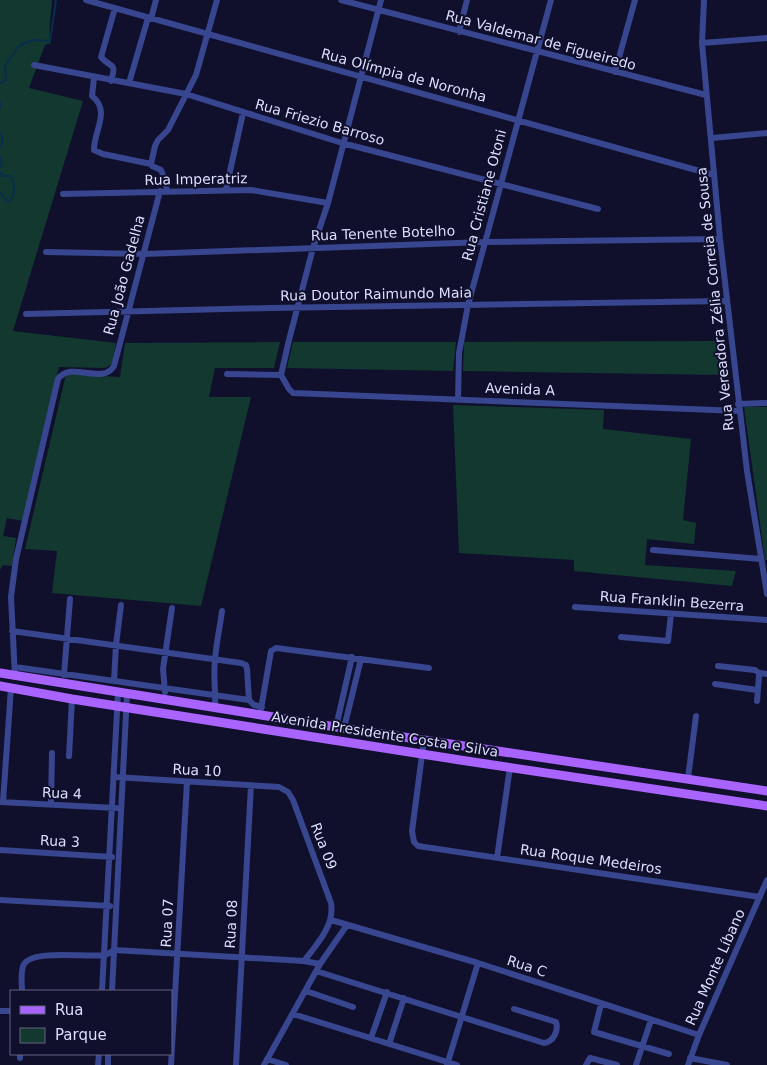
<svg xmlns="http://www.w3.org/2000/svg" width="767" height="1065" viewBox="0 0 767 1065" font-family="'DejaVu Sans',sans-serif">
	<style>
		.green { fill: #123830 }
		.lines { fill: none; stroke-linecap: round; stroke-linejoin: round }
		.stream { stroke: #082e4e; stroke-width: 2 }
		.minor { stroke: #38458f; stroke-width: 6 }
		.major { stroke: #a963ff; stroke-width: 9 }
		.labels { text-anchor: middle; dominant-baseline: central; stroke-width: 4; stroke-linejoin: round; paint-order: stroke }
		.street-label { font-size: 14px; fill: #dcdeff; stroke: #10102d }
	</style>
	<rect width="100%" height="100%" fill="#10102d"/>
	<path class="green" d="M 0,0 L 52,0 C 52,15 47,28 51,43 L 45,45 L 29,88 L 83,101 L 13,331 L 116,343 L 112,364 L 105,368 L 59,367 L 23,521 L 7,518 L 3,536 L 16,538 L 12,566 L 3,565 L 0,570 Z
		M 716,341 L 724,375 L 463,371 L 464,342 Z
		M 280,342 L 274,368 L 215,368 L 209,397 L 251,397 L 201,606 L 52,593 L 57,551 L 25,549 L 66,374 L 120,377 L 125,343 Z
		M 293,342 L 456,342 L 453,371 L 287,368 Z
		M 453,405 L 604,410 L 603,429 L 691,439 L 683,520 L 696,523 L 694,544 L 647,539 L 645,565 L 736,571 L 732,586 L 574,571 L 574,560 L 459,553 Z
		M 744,407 L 767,407 L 767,560 L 765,560 Z"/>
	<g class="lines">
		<path class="stream" d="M 0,83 L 6,80 L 5,66 L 19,46 L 32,40 L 50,41 L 56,0
			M 0,102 L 0,108
			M 0,132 C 3,137 3,143 0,148
			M 0,156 L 2,163 L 0,167
			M 0,172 L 2,176 L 11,176 C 15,184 16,193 10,201 L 6,200 L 0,192"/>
		<path class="minor" d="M 86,0 L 714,175
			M 341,0 L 706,95
			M 381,0 L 328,203 L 313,248 L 289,340 L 281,375 L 289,389 L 293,393 L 739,411
			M 704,0 L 702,43 L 720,239 L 747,471 L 767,594
			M 151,19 L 156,0
			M 459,32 L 467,0
			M 702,43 L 767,38
			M 34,65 L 186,94 L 342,143 L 598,209
			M 615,72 L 635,0
			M 94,78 L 92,96 C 111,111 94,130 94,150 L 103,154 L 151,164
			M 111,81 C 117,61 111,69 101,57 L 115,8
			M 129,83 L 148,18
			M 712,138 L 767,133
			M 226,189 L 243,113
			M 167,191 L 165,180 L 161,170 L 152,166 L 151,164 L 155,146 L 158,140 L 168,130 L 196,75 L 217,0
			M 63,194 L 251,190 L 328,203
			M 46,252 L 144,254 L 485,242 L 720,239
			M 26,314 L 270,308 L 727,301
			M 227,374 L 281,375
			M 458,400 L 459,353 L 468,305 L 551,0
			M 738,404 L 767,403
			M 653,550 L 761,559
			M 575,607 L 767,620
			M 12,631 L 241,663 L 246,665 L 247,669 L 249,700
			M 621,637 L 668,641 L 671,614
			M 718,666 L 755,670 L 760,674
			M 15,667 L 249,700 L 254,705 L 262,707
			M 64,675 L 70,599
			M 15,677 L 11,597 L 16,559 L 58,379 C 71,360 102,386 114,366 L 160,191
			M 114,681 L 116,645 L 121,605
			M 715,684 L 757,690
			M 165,692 L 163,669 L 172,608
			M 757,701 L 759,676 L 761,673 L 767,674
			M 215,708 C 216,692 213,676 215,660 C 216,644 220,627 222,611
			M 261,709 L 270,657 L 271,651 L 276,648 L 429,668
			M 336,727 L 352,657
			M 344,728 L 361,659
			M 424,740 L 412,831 L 414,842 L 418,846 L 760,897
			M 69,756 L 72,699
			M 114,777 L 279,787 L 288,792 L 293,800 L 331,903 C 335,925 317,944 304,961
			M 688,778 L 696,716
			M 0,802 L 116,808
			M 3,802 L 11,688
			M 51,804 L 52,753
			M 0,850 L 112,857
			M 497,858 L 510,767
			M 0,900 L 110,906
			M 331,920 L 478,963 L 699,1035
			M 316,971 L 544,1043 C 553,1042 559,1031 556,1022 L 514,1009
			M 22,991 C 22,983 20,971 24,964 C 33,949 88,958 104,955 C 107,955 111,952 114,950 L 304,961 L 320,964
			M 102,991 L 118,693
			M 112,991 L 127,694
			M 306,991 L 353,1007
			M 601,1004 L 594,1032 L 669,1054
			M 0,1011 L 11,1011
			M 293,1014 L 457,1065
			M 371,1038 L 387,992
			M 389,1044 L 404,998
			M 20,1058 L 20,1054
			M 690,1058 L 727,1065
			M 267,1059 L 286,1065
			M 98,1065 L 99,1054
			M 108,1065 L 108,1054
			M 171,1065 L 187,782
			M 236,1065 L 251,785
			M 264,1065 L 320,964 L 347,925
			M 447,1065 L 478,963
			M 586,1065 L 590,1058 L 617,1065
			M 636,1065 L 651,1020
			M 688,1065 L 699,1035 L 767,880"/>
		<path class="major" d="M 0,673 L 336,727 L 767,791
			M 0,686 L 72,699 L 460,760 L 767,806"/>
	</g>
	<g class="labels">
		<g class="street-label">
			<text transform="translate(541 40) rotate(15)">Rua Valdemar de Figueiredo</text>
			<text transform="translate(404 75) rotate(15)">Rua Olímpia de Noronha</text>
			<text transform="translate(320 122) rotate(16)">Rua Friezio Barroso</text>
			<text transform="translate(196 179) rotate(-1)">Rua Imperatriz</text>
			<text transform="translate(484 195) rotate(-75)">Rua Cristiane Otoni</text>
			<text transform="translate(383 233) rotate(-2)">Rua Tenente Botelho</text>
			<text transform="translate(124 275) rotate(-75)">Rua João Gadelha</text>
			<text transform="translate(376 294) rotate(-1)">Rua Doutor Raimundo Maia</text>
			<text transform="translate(715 299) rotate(-96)">Rua Vereadora Zélia Correia de Sousa</text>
			<text transform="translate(520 389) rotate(2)">Avenida A</text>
			<text transform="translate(672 601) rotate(4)">Rua Franklin Bezerra</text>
			<text transform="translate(385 734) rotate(9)">Avenida Presidente Costa e Silva</text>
			<text transform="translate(197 770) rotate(3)">Rua 10</text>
			<text transform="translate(62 793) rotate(3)">Rua 4</text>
			<text transform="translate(60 841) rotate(3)">Rua 3</text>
			<text transform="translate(324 846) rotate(69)">Rua 09</text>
			<text transform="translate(591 859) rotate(8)">Rua Roque Medeiros</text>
			<text transform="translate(167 923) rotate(-87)">Rua 07</text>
			<text transform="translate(231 924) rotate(-87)">Rua 08</text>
			<text transform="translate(527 966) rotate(18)">Rua C</text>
			<text transform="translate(715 967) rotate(-66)">Rua Monte Líbano</text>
		</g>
	</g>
	<rect x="10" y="990" width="162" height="65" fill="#10102d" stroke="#626281"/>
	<rect x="20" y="1006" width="25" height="8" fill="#a963ff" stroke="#626281"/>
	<text x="55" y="1015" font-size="15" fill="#dcdeff">Rua</text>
	<rect x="20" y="1028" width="25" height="15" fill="#123830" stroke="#626281"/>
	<text x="55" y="1040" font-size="15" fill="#dcdeff">Parque</text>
</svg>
